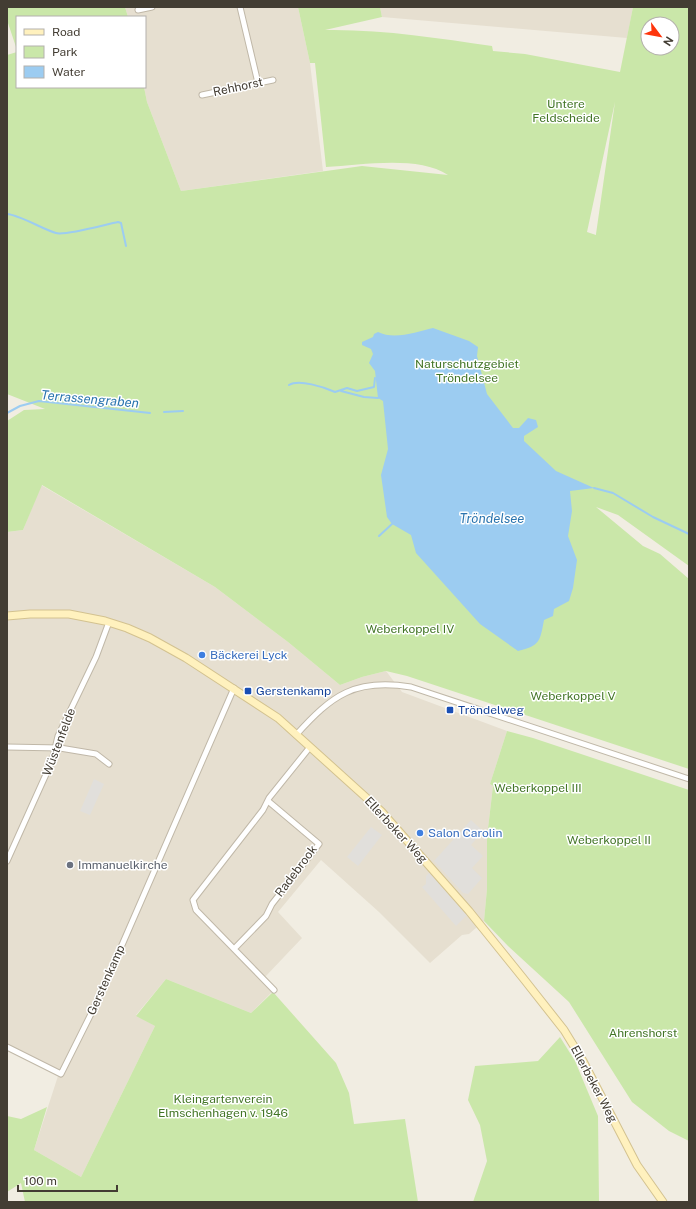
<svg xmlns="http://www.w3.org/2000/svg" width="696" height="1209" viewBox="0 0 696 1209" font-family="'Public Sans',sans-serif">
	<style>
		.residential { fill: #e6dfd0 }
		.green { fill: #cae7a9; fill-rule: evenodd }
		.parking { fill: #e1dfdb }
		.water { fill: #9cccf1 }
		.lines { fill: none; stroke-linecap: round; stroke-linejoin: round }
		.stream { stroke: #9cccf1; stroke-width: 2 }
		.street-casing { stroke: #c0b8a8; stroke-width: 7 }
		.secondary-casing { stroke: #d3c290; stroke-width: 9 }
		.street { stroke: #fff; stroke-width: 5 }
		.secondary { stroke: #fff1be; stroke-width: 7 }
		.shop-dot { fill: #3f7fe0; stroke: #fff; stroke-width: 1.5 }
		.transit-dot { fill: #1a4fb4; stroke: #fff; stroke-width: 1.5 }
		.worship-dot { fill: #6b7280; stroke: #fff; stroke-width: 1.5 }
		.labels { text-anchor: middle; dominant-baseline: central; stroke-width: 3; stroke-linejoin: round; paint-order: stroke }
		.street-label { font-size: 12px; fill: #433d33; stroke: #fff }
		.park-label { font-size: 12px; fill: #427526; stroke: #fff }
		.shop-label { font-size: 12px; fill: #366cbe; stroke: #fff; text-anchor: start }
		.transit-label { font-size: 12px; fill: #164399; stroke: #fff; text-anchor: start }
		.worship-label { font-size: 12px; fill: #5b616d; stroke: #fff; text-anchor: start }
		.water-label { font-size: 13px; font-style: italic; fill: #2b75af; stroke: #fff }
	</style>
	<rect width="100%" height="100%" fill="#f1ede2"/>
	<path class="residential" d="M 125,7 L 298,7 L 310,63 L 323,171 L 181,191 L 147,102 L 144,87 L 145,17 L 128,17 Z
		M 380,7 L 633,7 L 627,38 L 382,17 Z
		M 41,485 L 215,587 L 288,642 L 340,685 L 362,677 L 386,671 L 402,692 L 507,731 L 490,784 L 493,786 L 487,837 L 487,889 L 484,921 L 469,934 L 462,935 L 430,963 L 379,912 L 321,860 L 278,912 L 302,938 L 265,977 L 275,989 L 251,1013 L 166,979 L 136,1015 L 155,1026 L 81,1177 L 34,1150 L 58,1076 L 7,1050 L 7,532 L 23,530 Z"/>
	<path class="green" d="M 7,7 L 125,7 L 128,17 L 17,17 L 17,50 L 7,20 Z
		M 298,7 L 380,7 L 382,17 L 325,30 C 381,29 437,38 492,46 L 493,51 L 525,54 L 620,72 L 633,7 L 689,7 L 689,566 L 618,515 L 596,507 L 643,546 L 660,554 L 689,579 L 689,769 L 407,676 L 386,671 L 362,677 L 340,685 L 288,642 L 215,587 L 42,485 L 23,530 L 7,532 L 7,421 L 24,410 L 45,409 L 7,394 L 7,55 L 17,52 L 17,87 L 144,87 L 147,102 L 181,191 L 362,166 L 448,175 C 418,155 362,165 326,167 L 315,63 L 310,63 ZM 648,24 L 672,24 L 672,48 L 648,48 ZM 615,102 L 596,234 L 596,235 L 587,232 Z
		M 507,731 L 533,738 L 689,790 L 689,1141 L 669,1131 L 632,1102 L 569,1002 L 508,946 L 484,921 L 487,889 L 487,837 L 493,786 L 490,784 Z
		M 166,979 L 251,1013 L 273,992 L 336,1063 L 349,1093 L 354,1124 L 405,1119 L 418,1202 L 25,1202 L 21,1183 L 7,1192 L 7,1116 L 21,1119 L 47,1107 L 34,1150 L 81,1177 L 155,1026 L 136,1016 Z
		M 560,1037 L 575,1061 L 598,1116 L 599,1202 L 473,1202 L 487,1161 L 480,1125 L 468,1100 L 475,1066 L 538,1061 Z"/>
	<path class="parking" d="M 94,779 L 104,784 L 90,815 L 80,811 Z
		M 471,820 L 483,831 L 471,845 L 483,856 L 472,868 L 482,878 L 468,894 L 463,893 L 434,861 Z
		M 371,827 L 382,835 L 358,866 L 347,857 Z
		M 430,872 L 467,915 L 456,926 L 422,887 L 426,884 L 426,876 Z"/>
	<path class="water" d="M 433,328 L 469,341 L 478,347 L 477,356 L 487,394 L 513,428 L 519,428 L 528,418 L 536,420 L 538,427 L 524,436 L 524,441 L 556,471 L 594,488 L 570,491 L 572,511 L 568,536 L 577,560 L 573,588 L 569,601 L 554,609 L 553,616 L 544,620 C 540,641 540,646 518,651 L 480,624 L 416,553 L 411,535 L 392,524 L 387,517 L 381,475 L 388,449 L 383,401 L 378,398 L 375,371 L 369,363 L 373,354 L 371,349 L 362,345 L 362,342 L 373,337 L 374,334 L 378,332 C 394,340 417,332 433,328 Z"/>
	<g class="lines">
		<path class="stream" d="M 7,214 C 20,215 42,229 56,233 C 65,236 107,224 118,222 L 121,223 L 126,246
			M 289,385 C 299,379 324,387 335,392 L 347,388 L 357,391 L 374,387 L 375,378
			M 341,391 L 364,397 L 378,398
			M 164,412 L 183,411
			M 7,413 L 20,406 L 39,401 L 150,413
			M 594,488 L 613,493 L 653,517 L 689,534
			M 379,536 L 392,524"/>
		<g class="street-casing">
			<path id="street" d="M 240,7 L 258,83
				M 138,10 L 152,7
				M 202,95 L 273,80
				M 296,735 C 332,695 355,678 411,687 L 689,779
				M 7,747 L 60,748 L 96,754 L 109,764
				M 7,861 L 52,761 L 58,736 L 96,657 L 109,622
				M 234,949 L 266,916 L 272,904 L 319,844 L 268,801
				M 274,990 L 196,910 L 193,900 L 263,810 L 269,798 L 310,747
				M 7,1047 L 61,1074 L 98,1000 L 234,688"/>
		</g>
		<g class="secondary-casing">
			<path id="secondary" d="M 7,616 L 30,614 L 69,614 L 105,621 L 127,628 L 150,638 L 186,658 L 278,718 L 381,811 L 469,911 L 523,978 L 564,1030 L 583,1061 L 637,1165 L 663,1202"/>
		</g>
		<use href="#street" class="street"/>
		<use href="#secondary" class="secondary"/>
	</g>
	<g class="shop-dot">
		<circle cx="202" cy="655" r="4"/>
		<circle cx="420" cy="833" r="4"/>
	</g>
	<g class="transit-dot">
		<rect x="244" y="687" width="8" height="8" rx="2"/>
		<rect x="446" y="706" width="8" height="8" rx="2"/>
	</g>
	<circle class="worship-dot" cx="70" cy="865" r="4"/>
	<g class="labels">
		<g class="street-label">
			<text transform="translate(238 87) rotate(-12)">Rehhorst</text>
			<text transform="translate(59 742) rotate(-69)">Wüstenfelde</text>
			<text transform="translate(396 830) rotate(47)">Ellerbeker Weg</text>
			<text transform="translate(296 871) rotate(-53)">Radebrook</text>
			<text transform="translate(106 980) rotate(-66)">Gerstenkamp</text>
			<text transform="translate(594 1084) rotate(62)">Ellerbeker Weg</text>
		</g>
		<g class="park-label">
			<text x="566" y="104">Untere<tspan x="566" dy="14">Feldscheide</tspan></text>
			<text x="467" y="364">Naturschutzgebiet<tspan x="467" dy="14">Tröndelsee</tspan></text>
			<text x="410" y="629">Weberkoppel IV</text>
			<text x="573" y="696">Weberkoppel V</text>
			<text x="538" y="788">Weberkoppel III</text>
			<text x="609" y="840">Weberkoppel II</text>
			<text x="643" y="1033">Ahrenshorst</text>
			<text x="223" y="1099">Kleingartenverein<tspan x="223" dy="14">Elmschenhagen v. 1946</tspan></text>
		</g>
		<g class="shop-label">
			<text x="210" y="655">Bäckerei Lyck</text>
			<text x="428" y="833">Salon Carolin</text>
		</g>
		<g class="transit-label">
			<text x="256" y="691">Gerstenkamp</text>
			<text x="458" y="710">Tröndelweg</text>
		</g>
		<g class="worship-label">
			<text x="78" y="865">Immanuelkirche</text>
		</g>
		<g class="water-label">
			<text transform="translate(90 399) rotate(5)">Terrassengraben</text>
			<text x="492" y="518">Tröndelsee</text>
		</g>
	</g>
	<rect width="696" height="1209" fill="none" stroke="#433d33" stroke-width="16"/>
	<rect x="16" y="16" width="130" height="72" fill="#ffffff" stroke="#b4b1ad"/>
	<rect x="24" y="29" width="20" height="6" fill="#fff1be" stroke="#b4b1ad"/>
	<text x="52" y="36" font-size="12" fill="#433d33">Road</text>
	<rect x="24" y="46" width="20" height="12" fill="#cae7a9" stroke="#b4b1ad"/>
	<text x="52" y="56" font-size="12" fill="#433d33">Park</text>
	<rect x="24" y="66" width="20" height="12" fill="#9cccf1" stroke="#b4b1ad"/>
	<text x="52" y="76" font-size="12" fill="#433d33">Water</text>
	<g transform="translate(660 36) rotate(122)"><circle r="19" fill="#ffffff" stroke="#b4b1ad"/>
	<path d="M0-3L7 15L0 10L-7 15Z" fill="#fe350c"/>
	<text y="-6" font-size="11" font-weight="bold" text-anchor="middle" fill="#433d33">N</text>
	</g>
	<path d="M18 1185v6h99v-6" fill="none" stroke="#433d33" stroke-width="2"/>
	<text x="24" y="1185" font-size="12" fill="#433d33" stroke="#ffffff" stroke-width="3" paint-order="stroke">100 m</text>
</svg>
